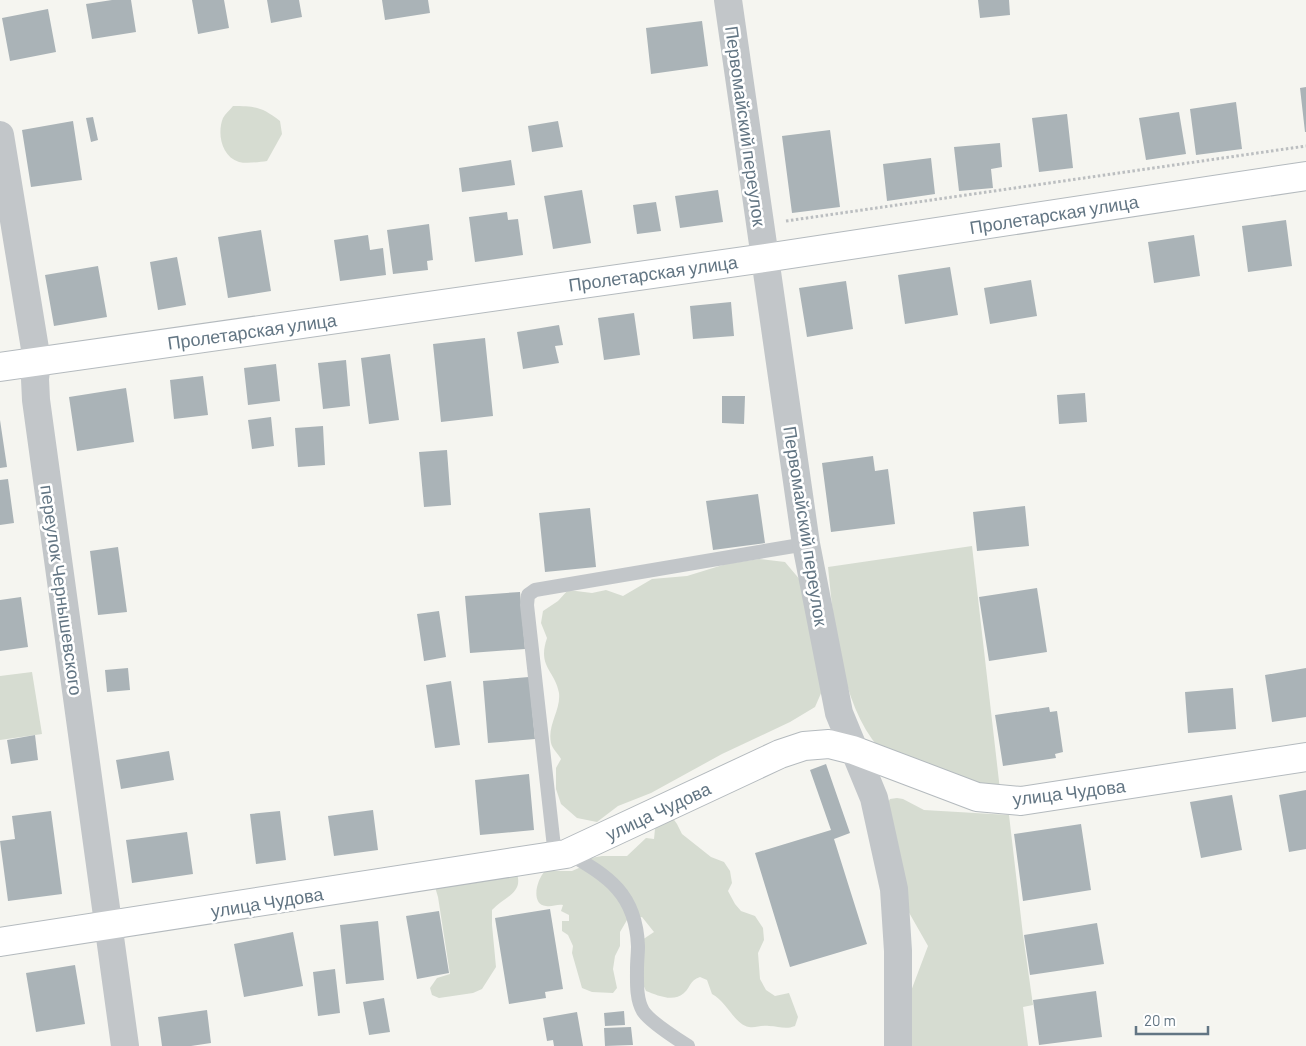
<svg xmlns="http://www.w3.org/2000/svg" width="1306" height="1046" viewBox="0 0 1306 1046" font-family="Barlow,sans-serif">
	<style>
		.green { fill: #d6dcd1 }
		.building { fill: #aab3b7 }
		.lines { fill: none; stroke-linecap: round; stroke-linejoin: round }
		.secondary-casing { stroke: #b4babe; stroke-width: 30 }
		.path { stroke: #bbbec0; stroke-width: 3; stroke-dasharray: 2.5 2.5; stroke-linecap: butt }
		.lane { stroke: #c2c6c9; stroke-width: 14 }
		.street { stroke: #c2c6c9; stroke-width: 28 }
		.secondary { stroke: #fff; stroke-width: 28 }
		.labels { text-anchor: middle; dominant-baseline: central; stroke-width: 5; stroke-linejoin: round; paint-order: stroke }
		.street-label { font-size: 18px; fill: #627583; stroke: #fff }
	</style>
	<rect width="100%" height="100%" fill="#f5f5f0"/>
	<path class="green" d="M 233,106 C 255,106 262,107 280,121 L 282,134 L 267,161 C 259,162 247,164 239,162 C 221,156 217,133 223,118 C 225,114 230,110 233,106 Z
		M 972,546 L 1000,790 L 971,785 L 879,748 C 840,702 834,625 828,567 Z
		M 759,559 L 785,562 L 801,581 L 822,691 L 815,707 L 790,722 L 722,754 L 651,793 L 618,806 L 597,822 L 577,818 L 561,804 L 556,789 L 556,768 L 561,759 C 558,754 552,748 551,743 C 547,725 561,710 559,693 C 555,670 537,667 547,638 L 541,623 L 543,611 L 558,601 L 568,590 L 592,593 L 606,590 L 623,596 L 652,579 L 687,576 L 726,564 Z
		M 32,672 L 42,734 L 0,740 L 0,676 Z
		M 897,798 L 903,799 L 924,810 L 1009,815 L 1023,935 L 1033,1005 L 1023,1007 L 1028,1046 L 906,1046 L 908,999 L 928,946 L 903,902 L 887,804 L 890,799 Z
		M 672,817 L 677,824 L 682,834 L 711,857 L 724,862 L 730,871 L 732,883 L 728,891 L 735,904 L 741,911 L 755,916 L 763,928 L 764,940 L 758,953 L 760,979 L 766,990 L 775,996 L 789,993 L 798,1017 L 795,1026 C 785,1030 779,1026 769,1026 C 762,1025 756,1028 749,1027 C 734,1024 728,1003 712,994 L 707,980 L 700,977 C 689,981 691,987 684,993 C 673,1003 657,995 646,991 L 642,982 L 642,940 L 654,932 L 642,917 L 627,920 L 620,932 L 620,946 L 615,956 L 613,969 L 617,988 L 613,993 L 592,992 L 582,988 L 572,953 L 573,946 L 568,935 L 562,931 L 562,921 L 569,921 L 569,915 L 561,911 L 563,905 C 557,904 552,907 546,906 C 530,904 537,879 545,871 L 572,871 L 581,867 L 591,858 L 602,856 L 627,856 L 646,838 L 654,839 L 655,829 L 662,818 Z
		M 516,871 C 525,893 505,896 492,910 L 492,925 L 496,967 L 482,989 L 473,993 L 439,998 L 432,995 L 430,988 L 437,978 L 450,974 L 438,897 L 435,887 Z"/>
	<path class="building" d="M 112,0 L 131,0 L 136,32 L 92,39 L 86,4 Z
		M 192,0 L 224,0 L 229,28 L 198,34 Z
		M 267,0 L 299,0 L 302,17 L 271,23 Z
		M 382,0 L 428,0 L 430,13 L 385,20 Z
		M 978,0 L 1009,0 L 1010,15 L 980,18 Z
		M 48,9 L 56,52 L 10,61 L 2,18 Z
		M 702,21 L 708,66 L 651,74 L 646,28 Z
		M 1306,87 L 1306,132 L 1305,132 L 1300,88 Z
		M 1236,102 L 1242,149 L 1196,155 L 1190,109 Z
		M 1179,112 L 1186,154 L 1146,160 L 1139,118 Z
		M 1067,114 L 1073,168 L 1039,172 L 1032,118 Z
		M 93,117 L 98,140 L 91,142 L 86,118 Z
		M 73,121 L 82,180 L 31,187 L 22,130 Z
		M 558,121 L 563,147 L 532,152 L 528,126 Z
		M 830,130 L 840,207 L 792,213 L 782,136 Z
		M 1000,143 L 1002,167 L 991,169 L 993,188 L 959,191 L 954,147 Z
		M 931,158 L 935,194 L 887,201 L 883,164 Z
		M 511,160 L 515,185 L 462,192 L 459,168 Z
		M 582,190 L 591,243 L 553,249 L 544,196 Z
		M 718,190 L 723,222 L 680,228 L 675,196 Z
		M 656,202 L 661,231 L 637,234 L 633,205 Z
		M 507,212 L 508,220 L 518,219 L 523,255 L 475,262 L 469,217 Z
		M 1286,220 L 1292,266 L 1248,272 L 1242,226 Z
		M 429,224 L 433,260 L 427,261 L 428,270 L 393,274 L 387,230 Z
		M 261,230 L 271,291 L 228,298 L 218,237 Z
		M 368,235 L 370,250 L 383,248 L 386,275 L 340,281 L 334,240 Z
		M 1194,235 L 1200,276 L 1154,283 L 1148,242 Z
		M 177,257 L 186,305 L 158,310 L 150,262 Z
		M 98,266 L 107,317 L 54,326 L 45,275 Z
		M 950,267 L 958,315 L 905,324 L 898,275 Z
		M 1031,280 L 1037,316 L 990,324 L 984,288 Z
		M 846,281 L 853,329 L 807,337 L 799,288 Z
		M 731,302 L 734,336 L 693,339 L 690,306 Z
		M 634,313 L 640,355 L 604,360 L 598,318 Z
		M 559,325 L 563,345 L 555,346 L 559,363 L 523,369 L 517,332 Z
		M 485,338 L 493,416 L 441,422 L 433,344 Z
		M 390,354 L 399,420 L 369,424 L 361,358 Z
		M 346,360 L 350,406 L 323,409 L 318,363 Z
		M 276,364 L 280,401 L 248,405 L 244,368 Z
		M 203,376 L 208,415 L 174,419 L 170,380 Z
		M 126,388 L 134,442 L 77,451 L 69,397 Z
		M 1085,393 L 1087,422 L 1059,424 L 1057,395 Z
		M 722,396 L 745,396 L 744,424 L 722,423 Z
		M 271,417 L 274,446 L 252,449 L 248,420 Z
		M 0,420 L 7,467 L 0,468 Z
		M 323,426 L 325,465 L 298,467 L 295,428 Z
		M 447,450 L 451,505 L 424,507 L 419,452 Z
		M 873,456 L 875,471 L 888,469 L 895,524 L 831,532 L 822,463 Z
		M 8,479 L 14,523 L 0,525 L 0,480 Z
		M 758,494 L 765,543 L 713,550 L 706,501 Z
		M 1025,506 L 1029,546 L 977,551 L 973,512 Z
		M 590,508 L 596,567 L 545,572 L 539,513 Z
		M 118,547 L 127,612 L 98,615 L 90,551 Z
		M 1037,588 L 1047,652 L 989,661 L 979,597 Z
		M 520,592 L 525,649 L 470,653 L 465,596 Z
		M 21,597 L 28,647 L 0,651 L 0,600 Z
		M 439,611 L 446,657 L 424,661 L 417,614 Z
		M 128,668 L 130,690 L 107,692 L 105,670 Z
		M 1306,668 L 1306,717 L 1272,722 L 1265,675 Z
		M 529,677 L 535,739 L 488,743 L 483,681 Z
		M 451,681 L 460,745 L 435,748 L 426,685 Z
		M 1233,688 L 1236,729 L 1188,733 L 1185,692 Z
		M 1049,707 L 1050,712 L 1057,711 L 1063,752 L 1055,754 L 1056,758 L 1003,766 L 995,715 Z
		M 35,735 L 38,760 L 11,764 L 7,740 Z
		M 169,751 L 174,780 L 121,789 L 116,760 Z
		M 826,764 L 850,833 L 834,839 L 867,944 L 790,967 L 755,853 L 831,830 L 810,770 Z
		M 529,774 L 534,830 L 480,835 L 475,780 Z
		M 1306,790 L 1306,849 L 1289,852 L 1279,795 Z
		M 1232,795 L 1242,850 L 1201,858 L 1190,802 Z
		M 373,810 L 378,850 L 334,856 L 328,816 Z
		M 51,811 L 62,894 L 8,901 L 0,841 L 15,839 L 12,816 Z
		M 280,811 L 286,860 L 256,864 L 250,814 Z
		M 1081,824 L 1091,890 L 1023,901 L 1014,834 Z
		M 187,832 L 193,874 L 132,883 L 126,840 Z
		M 550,909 L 563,989 L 545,992 L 546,998 L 509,1004 L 495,918 Z
		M 439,911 L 449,973 L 417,979 L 406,916 Z
		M 378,921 L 384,980 L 346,984 L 340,925 Z
		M 1097,923 L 1104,964 L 1030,975 L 1024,935 Z
		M 293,932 L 303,986 L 244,997 L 234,944 Z
		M 75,965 L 85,1024 L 36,1032 L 26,973 Z
		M 335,969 L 340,1013 L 318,1016 L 313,972 Z
		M 1096,991 L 1102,1037 L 1039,1045 L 1033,1000 Z
		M 384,998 L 390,1032 L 369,1035 L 363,1002 Z
		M 207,1010 L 211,1043 L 191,1046 L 162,1046 L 158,1017 Z
		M 624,1011 L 625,1025 L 605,1026 L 604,1013 Z
		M 577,1012 L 583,1046 L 554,1046 L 553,1040 L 547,1041 L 543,1018 Z
		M 631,1027 L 633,1045 L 605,1046 L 604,1028 Z"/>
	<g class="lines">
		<g class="secondary-casing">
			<path id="secondary" d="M 0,367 L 765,258 L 1306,176
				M 0,942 L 566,854 L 780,754 L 804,746 L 829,744 L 853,750 L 977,797 L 1021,801 L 1306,757"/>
		</g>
		<path class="path" d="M 786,221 L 1306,146"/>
		<path class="lane" d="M 568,853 C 609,877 636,894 638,946 C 638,953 637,961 637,969 C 637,982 636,999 643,1011 C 650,1022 677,1039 688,1046
			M 555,856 L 527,605 L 528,595 L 535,590 L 806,544"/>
		<path class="street" d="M 728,0 L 806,544 L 839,713 L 874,798 L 894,889 L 898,951 L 898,1046
			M 0,135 L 37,361 L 35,379 L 36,400 L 125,1046"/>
		<use href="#secondary" class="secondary"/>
	</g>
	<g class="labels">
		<g class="street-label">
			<text transform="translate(746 126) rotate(82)">Первомайский переулок</text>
			<text transform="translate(1054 214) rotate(-9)">Пролетарская улица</text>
			<text transform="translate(653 273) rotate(-8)">Пролетарская улица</text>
			<text transform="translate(252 331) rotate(-8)">Пролетарская улица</text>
			<text transform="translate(806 526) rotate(81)">Первомайский переулок</text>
			<text transform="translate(62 590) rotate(82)">переулок Чернышевского</text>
			<text transform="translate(1069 792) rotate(-7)">улица Чудова</text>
			<text transform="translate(658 811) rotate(-25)">улица Чудова</text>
			<text transform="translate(267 902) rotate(-9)">улица Чудова</text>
		</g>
	</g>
	<path d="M1136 1026v8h72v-8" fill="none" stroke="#627583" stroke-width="2.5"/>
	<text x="1144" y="1026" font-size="15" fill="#627583" stroke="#ffffff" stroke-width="4" paint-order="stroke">20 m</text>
</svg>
